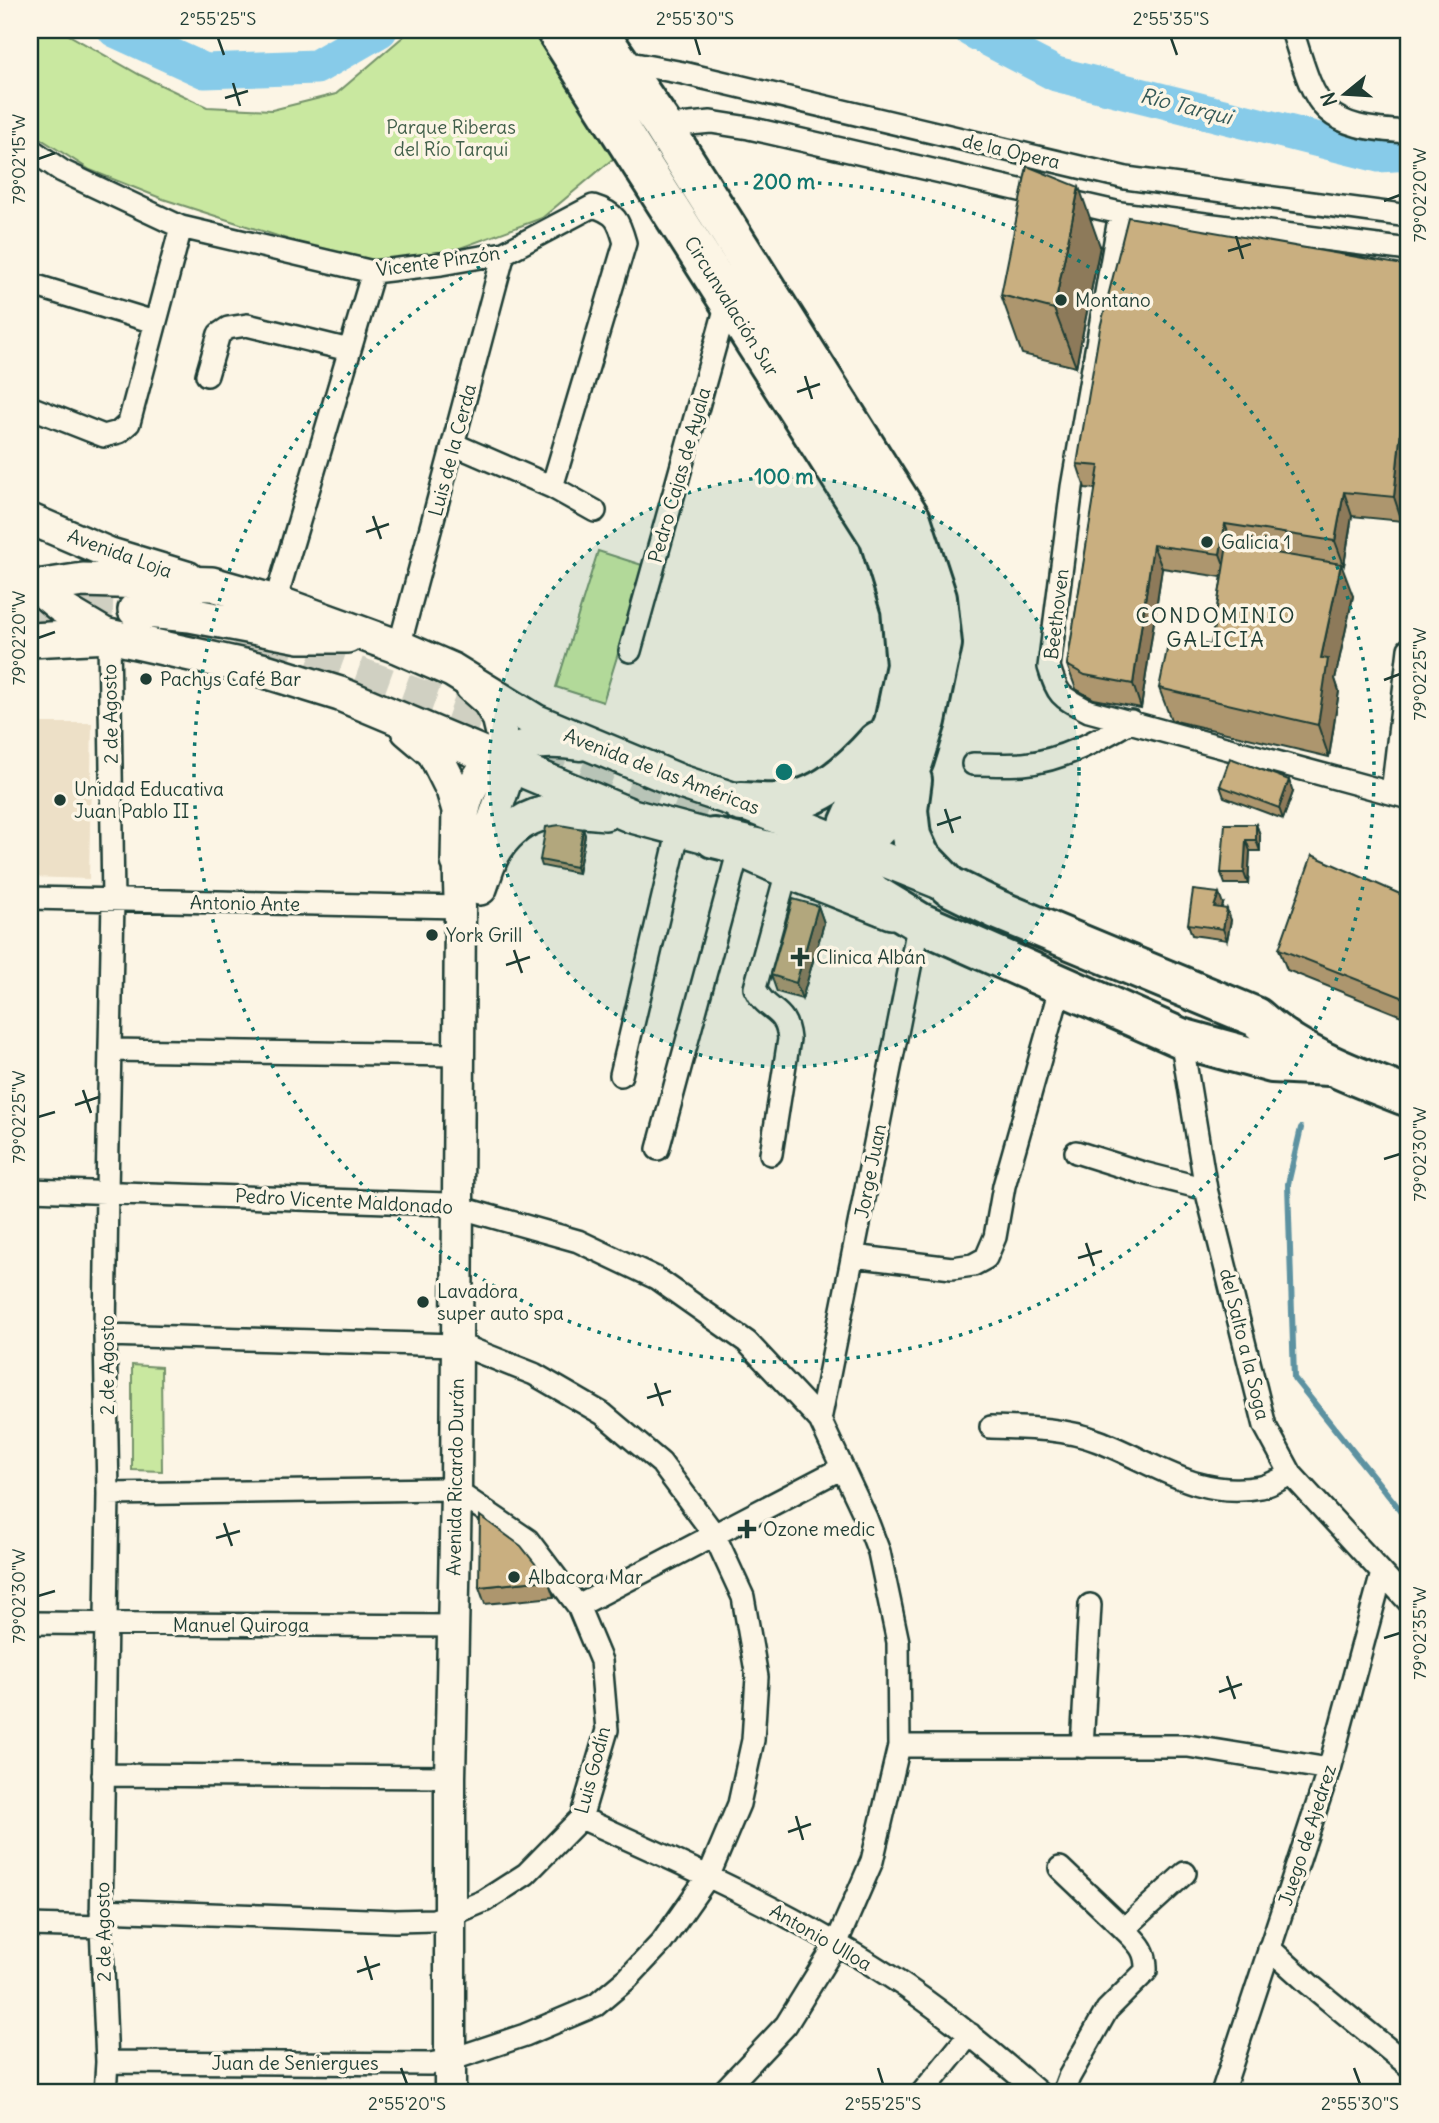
<svg xmlns="http://www.w3.org/2000/svg" width="1439" height="2123" viewBox="0 0 1439 2123" font-family="Delius,sans-serif">
	<style>
		.built { fill: #ede0c7 }
		.green { fill: #c9e8a0; stroke: #74926a; stroke-width: 2 }
		.lines { fill: none; stroke-linecap: round; stroke-linejoin: round }
		.stream { stroke: #5d92a1; stroke-width: 6 }
		.river { stroke: #87cbe9; stroke-width: 35 }
		.primary-tunnel { stroke: #d0d0c2; stroke-width: 33; stroke-dasharray: 33 17; stroke-linecap: butt }
		.street-casing { stroke: #1f3d34; stroke-width: 26 }
		.secondary-casing { stroke: #1f3d34; stroke-width: 35 }
		.primary-casing { stroke: #1f3d34; stroke-width: 38 }
		.highway-casing { stroke: #1f3d34; stroke-width: 44 }
		.street { stroke: #fcf5e5; stroke-width: 21 }
		.secondary { stroke: #fcf5e5; stroke-width: 30 }
		.primary { stroke: #fcf5e5; stroke-width: 33 }
		.highway { stroke: #fcf5e5; stroke-width: 38 }
		.wall { fill: #ad966e; stroke: #1f3d34; stroke-width: 2 }
		.shaded-wall { fill: #8d7a5a; stroke: #1f3d34; stroke-width: 2 }
		.building { fill: #c9af80; stroke: #1f3d34; stroke-width: 2 }
		.ticks { fill: none; stroke: #1f3d34; stroke-width: 2.5 }
		.ring { fill: none; stroke: #0f766e; stroke-width: 3.5; stroke-dasharray: 3.5 7 }
		.poi-dot { fill: #1f3d34; stroke: #fcf5e5; stroke-width: 2.5 }
		.labels { text-anchor: middle; dominant-baseline: central; stroke-width: 7; stroke-linejoin: round; paint-order: stroke }
		.park-label { font-size: 19px; fill: #415f4a; stroke: #fcf5e5 }
		.street-label { font-size: 19px; fill: #1f3d34; stroke: #fcf5e5 }
		.poi-label { font-size: 19px; fill: #1f3d34; stroke: #fcf5e5; text-anchor: start }
		.water-label { font-size: 21px; font-style: italic; fill: #345958; stroke: #fcf5e5 }
		.neighbourhood-label { font-size: 21px; letter-spacing: 2px; fill: #1f3d34; stroke: #fcf5e5 }
		.centre { fill: #0f766e; stroke: #fcf5e5; stroke-width: 3.5 }
		.ring-label { font-size: 21px; text-anchor: middle; font-weight: bold; fill: #0f766e; stroke: #fcf5e5; stroke-width: 7; stroke-linejoin: round; paint-order: stroke }
		.neatline { fill: none; stroke: #1f3d34; stroke-width: 2.5 }
		.ticks-label { font-size: 18px; text-anchor: middle; fill: #1f3d34 }
	</style>
	<rect width="100%" height="100%" fill="#fcf5e5"/>
	<filter id="ink" filterUnits="userSpaceOnUse"><feTurbulence type="fractalNoise" baseFrequency=".0143" numOctaves="2"/><feDisplacementMap in="SourceGraphic" scale="14" xChannelSelector="R" yChannelSelector="G"/><feConvolveMatrix kernelMatrix="1 2 1 2 8 2 1 2 1" color-interpolation-filters="sRGB"/></filter>
	<g filter="url(#ink)">
		<path class="built" d="M 30,723 L 92,723 L 89,879 L 30,877 Z"/>
		<path class="green" d="M 30,30 L 60,30 L 140,75 L 207,107 L 272,110 L 336,94 L 411,30 L 531,30 L 614,158 L 542,218 L 452,251 L 358,262 L 163,199 L 90,170 L 30,132 Z
			M 598,551 L 645,566 L 603,702 L 556,687 Z
			M 132,1365 L 161,1367 L 162,1471 L 132,1470 Z"/>
		<g class="lines">
			<path class="stream" d="M 1301,1128 L 1288,1184 L 1294,1378 L 1409,1521"/>
			<path class="river" d="M 115,30 L 205,71 L 316,67 L 380,30
				M 971,30 L 1056,74 L 1379,155 L 1409,153"/>
			<path class="primary-tunnel" d="M 30,606 L 135,610 L 163,616
				M 136,624 L 153,625 L 268,651 L 284,657
				M 263,639 L 561,747
				M 535,750 L 755,836
				M 845,861 L 927,897"/>
			<g class="street-casing">
				<path id="street" d="M 1292,30 C 1317,111 1320,127 1409,132
					M 619,61 L 683,73 L 1126,178 L 1409,216
					M 658,127 L 711,122 L 749,128 L 1120,213 L 1409,250
					M 30,149 L 62,171 L 181,227 L 373,272 L 441,264 L 504,253 L 593,206 C 616,213 619,221 625,243 L 552,487
					M 1120,213 L 1072,487 L 1049,667 C 1058,697 1061,697 1089,711 L 1409,798
					M 30,284 L 154,322
					M 207,375 L 219,334 L 228,328 L 247,325 L 349,350
					M 30,407 L 104,436 L 119,432 L 129,423 L 181,227
					M 453,444 L 552,487 L 595,511
					M 275,602 L 373,272
					M 399,647 L 504,253
					M 630,651 L 728,299
					M 973,764 C 989,764 1006,765 1023,764 C 1061,761 1099,740 1131,721
					M 1392,793 L 1409,649
					M 30,898 L 460,907
					M 1181,1038 L 1206,1189 L 1265,1426 L 1291,1474 L 1409,1602
					M 110,1050 L 458,1055
					M 621,1075 L 679,829
					M 658,1149 L 739,849
					M 1076,1152 L 1143,1173 L 1206,1189
					M 771,1154 L 789,1039 C 786,1006 767,1014 755,988 L 787,871
					M 30,1190 L 447,1204 L 578,1241 L 656,1278 L 747,1342 L 820,1420 L 866,1518 L 879,1552 L 898,1642 L 899,1746 L 872,1861 L 836,1944 L 786,2025 L 722,2093
					M 853,1256 L 952,1268 L 973,1265 L 986,1258 L 995,1237 L 1004,1186 L 1061,985
					M 105,1335 L 456,1345
					M 820,1420 L 919,922
					M 991,1427 C 1027,1428 1064,1428 1098,1441 C 1154,1462 1196,1499 1261,1487 C 1271,1485 1282,1478 1291,1474
					M 578,1606 L 842,1468
					M 30,1623 L 452,1626
					M 899,1746 L 1188,1746 L 1329,1769
					M 1082,1747 L 1090,1605
					M 103,1775 L 450,1777
					M 581,1818 C 693,1868 805,1919 906,1987 C 953,2019 996,2056 1039,2093
					M 1060,1868 L 1124,1929
					M 101,1910 L 395,1921 L 434,1920 L 460,1911 L 484,1901 L 526,1874 L 581,1818 L 607,1730 L 601,1661 L 578,1606 L 528,1540 L 456,1491 L 441,1489 L 108,1494
					M 30,1925 L 101,1927
					M 1269,1948 L 1309,1984 L 1409,2066
					M 107,2062 L 430,2064 L 450,2060 L 525,2035 L 596,2005 L 628,1978 L 662,1942 L 709,1875 L 739,1804 L 753,1740 L 757,1677 L 743,1597 L 714,1534 L 661,1463 L 603,1414 L 534,1374 L 471,1349
					M 105,2093 L 107,2062 L 101,1927 L 108,1494 L 105,1335 L 107,1191 L 113,901 L 109,636
					M 922,2093 L 970,2034
					M 1063,2093 L 1069,2077 L 1107,2010 L 1146,1971 C 1147,1950 1138,1943 1124,1929 L 1185,1873
					M 1222,2093 L 1329,1769 L 1382,1573"/>
			</g>
			<g class="secondary-casing">
				<path id="secondary" d="M 30,519 L 109,553 L 188,577
					M 30,582 L 60,607 L 109,636
					M 471,687 L 488,702 L 498,719 L 509,764 L 506,782 L 491,826 L 484,867
					M 450,2093 L 450,1777 L 456,1491 L 460,907 C 455,814 461,728 580,745"/>
			</g>
			<g class="primary-casing">
				<path id="primary" d="M 30,588 L 83,580 L 212,584 L 275,602 L 399,647 L 452,670 L 535,721 L 681,782 L 741,802 L 947,885
					M 135,610 L 190,615 L 300,636 L 347,636
					M 30,640 L 109,636 L 262,670 L 340,694 L 632,816 L 714,838 L 787,871 L 891,912
					M 408,730 L 434,752 L 453,790 L 459,810 L 458,861
					M 480,888 C 485,875 489,858 497,847 C 524,807 562,808 605,813"/>
			</g>
			<g class="highway-casing">
				<path id="highway" d="M 556,30 L 879,537 L 901,609 L 906,665 L 894,723 L 849,824 L 852,867 L 863,884 L 873,894 L 919,922 L 1181,1038 L 1272,1063 L 1329,1066
					M 597,30 L 663,126 L 911,519 L 937,598 L 942,644 L 926,721 L 914,760 L 890,814 L 871,834 L 821,861 L 802,859 L 714,838
					M 912,780 L 908,810 L 911,836 L 920,856 L 949,886 L 996,909 L 1256,1017 C 1300,1057 1354,1076 1409,1097
					M 741,802 C 754,802 767,804 779,803 C 820,801 853,769 878,741"/>
			</g>
			<use href="#street" class="street"/>
			<use href="#secondary" class="secondary"/>
			<use href="#primary" class="primary"/>
			<use href="#highway" class="highway"/>
		</g>
		<path class="wall" d="M 1100,246 L 1076,367 L 1022,354 L 1001,295 Z
			M 1409,266 L 1409,455 L 1402,521 L 1352,516 L 1344,565 L 1328,562 L 1353,596 L 1335,679 L 1339,691 L 1329,757 L 1171,720 L 1159,688 L 1211,645 L 1222,577 L 1162,568 L 1141,708 L 1094,699 L 1076,689 L 1067,665 L 1096,489 L 1085,488 L 1077,464 Z
			M 1220,786 L 1293,792 L 1283,819 L 1224,797 Z
			M 1256,824 L 1260,835 L 1260,851 L 1250,851 L 1248,884 L 1225,884 L 1221,873 Z
			M 583,829 L 585,835 L 578,873 L 542,866 L 540,860 Z
			M 1409,898 L 1409,1019 L 1287,970 L 1279,949 Z
			M 1223,904 L 1221,908 L 1231,920 L 1227,940 L 1192,935 L 1188,924 Z
			M 818,906 L 824,923 L 802,999 L 777,992 L 771,975 Z
			M 548,1580 L 554,1597 L 485,1604 L 479,1587 Z"/>
		<path class="shaded-wall" d="M 1079,187 L 1100,246 L 1076,367 L 1054,309 Z
			M 1409,350 L 1409,455 L 1402,521 L 1394,497 Z
			M 1344,492 L 1352,516 L 1344,565 L 1335,541 Z
			M 1225,524 L 1234,548 L 1229,578 L 1220,554 Z
			M 1153,545 L 1162,568 L 1141,708 L 1133,684 Z
			M 1341,564 L 1353,596 L 1335,679 L 1339,691 L 1329,757 L 1318,725 L 1321,658 Z
			M 1289,780 L 1293,792 L 1283,819 L 1279,808 Z
			M 1256,824 L 1260,835 L 1260,851 L 1256,840 Z
			M 583,829 L 585,835 L 578,873 L 576,867 Z
			M 1246,840 L 1250,851 L 1248,884 L 1244,873 Z
			M 1219,893 L 1223,904 L 1218,918 L 1214,907 Z
			M 818,906 L 824,923 L 802,999 L 796,983 Z
			M 1227,909 L 1231,920 L 1227,940 L 1223,929 Z"/>
		<path class="building" d="M 1027,166 L 1079,187 L 1054,309 L 1001,295 Z
			M 1128,217 L 1409,266 L 1409,350 L 1394,497 L 1344,492 L 1335,541 L 1225,524 L 1220,554 L 1153,545 L 1133,684 L 1085,675 L 1067,665 L 1099,466 L 1077,464 L 1100,328 Z
			M 1227,545 L 1341,564 L 1321,658 L 1328,659 L 1318,725 L 1159,688 L 1169,640 L 1211,645 Z
			M 1230,758 L 1289,780 L 1279,808 L 1220,786 Z
			M 1225,824 L 1256,824 L 1256,840 L 1246,840 L 1244,873 L 1221,873 Z
			M 560,825 L 583,829 L 576,867 L 540,860 L 546,827 Z
			M 1312,855 L 1409,898 L 1409,1000 L 1279,949 Z
			M 1193,890 L 1219,893 L 1214,907 L 1227,909 L 1223,929 L 1188,924 Z
			M 793,899 L 818,906 L 796,983 L 771,975 Z
			M 480,1516 L 521,1546 L 548,1580 L 479,1587 Z"/>
	</g>
	<path class="ticks" d="M 218,38 L 224,55M 695,38 L 700,55M 1171,38 L 1177,55M 233,83 L 240,106M 225,98 L 248,91M 38,159 L 55,153M 1384,201 L 1400,195M 1236,236 L 1243,259M 1228,251 L 1251,244M 805,376 L 812,399M 797,392 L 820,384M 373,516 L 381,539M 366,532 L 389,524M 38,638 L 55,632M 1384,680 L 1400,674M 945,809 L 953,833M 937,825 L 961,817M 514,950 L 522,973M 506,965 L 530,957M 83,1090 L 91,1113M 75,1105 L 99,1097M 38,1117 L 55,1112M 1384,1159 L 1400,1154M 1086,1243 L 1094,1266M 1078,1258 L 1102,1251M 655,1383 L 663,1406M 647,1398 L 671,1391M 224,1523 L 232,1546M 216,1538 L 240,1531M 38,1596 L 55,1591M 1384,1638 L 1400,1633M 1227,1676 L 1235,1699M 1219,1692 L 1242,1684M 796,1816 L 803,1840M 788,1832 L 811,1824M 365,1956 L 372,1980M 357,1972 L 380,1964M 401,2068 L 407,2084M 878,2068 L 883,2084M 1354,2068 L 1360,2084"/>
	<circle cx="784" cy="772" r="295" fill="#0f766e" fill-opacity=".12"/>
	<g class="ring">
		<circle cx="784" cy="772" r="295"/>
		<circle cx="784" cy="772" r="590"/>
	</g>
	<g class="poi-dot">
		<circle cx="1061" cy="300" r="7"/>
		<circle cx="1207" cy="542" r="7"/>
		<circle cx="146" cy="679" r="7"/>
		<circle cx="60" cy="800" r="7"/>
		<circle cx="432" cy="935" r="7"/>
		<path d="M796.5 946.5h7v7h7v7h-7v7h-7v-7h-7v-7h7z"/>
		<circle cx="423" cy="1302" r="7"/>
		<path d="M743.5 1518.5h7v7h7v7h-7v7h-7v-7h-7v-7h7z"/>
		<circle cx="514" cy="1577" r="7"/>
	</g>
	<g class="labels">
		<g class="park-label">
			<text x="451" y="127">Parque Riberas<tspan x="451" dy="22">del Río Tarqui</tspan></text>
		</g>
		<g class="street-label">
			<text transform="translate(1011 151) rotate(13)">de la Opera</text>
			<text transform="translate(438 261) rotate(-8)">Vicente Pinzón</text>
			<text transform="translate(732 306) rotate(58)">Circunvalación Sur</text>
			<text transform="translate(452 450) rotate(-75)">Luis de la Cerda</text>
			<text transform="translate(679 475) rotate(-74)">Pedro Cajas de Ayala</text>
			<text transform="translate(120 553) rotate(20)">Avenida Loja</text>
			<text transform="translate(1056 614) rotate(-83)">Beethoven</text>
			<text transform="translate(110 714) rotate(-91)">2 de Agosto</text>
			<text transform="translate(662 771) rotate(21)">Avenida de las Américas</text>
			<text transform="translate(245 903) rotate(1)">Antonio Ante</text>
			<text transform="translate(870 1171) rotate(-79)">Jorge Juan</text>
			<text transform="translate(344 1201) rotate(3)">Pedro Vicente Maldonado</text>
			<text transform="translate(1245 1344) rotate(76)">del Salto a la Soga</text>
			<text transform="translate(107 1365) rotate(-90)">2 de Agosto</text>
			<text transform="translate(455 1477) rotate(-89)">Avenida Ricardo Durán</text>
			<text x="241" y="1625">Manuel Quiroga</text>
			<text transform="translate(592 1770) rotate(-75)">Luis Godín</text>
			<text transform="translate(1307 1835) rotate(-72)">Juego de Ajedrez</text>
			<text transform="translate(103 1932) rotate(-91)">2 de Agosto</text>
			<text transform="translate(821 1937) rotate(30)">Antonio Ulloa</text>
			<text x="295" y="2063">Juan de Seniergues</text>
		</g>
		<g class="poi-label">
			<text x="1075" y="300">Montano</text>
			<text x="1221" y="542">Galicia 1</text>
			<text x="160" y="679">Pachys Café Bar</text>
			<text x="74" y="789">Unidad Educativa<tspan x="74" dy="22">Juan Pablo II</tspan></text>
			<text x="446" y="935">York Grill</text>
			<text x="816" y="957">Clinica Albán</text>
			<text x="437" y="1291">Lavadora<tspan x="437" dy="22">super auto spa</tspan></text>
			<text x="763" y="1529">Ozone medic</text>
			<text x="528" y="1577">Albacora Mar</text>
		</g>
		<g class="water-label">
			<text transform="translate(1186 106) rotate(14)">Río Tarqui</text>
		</g>
		<g class="neighbourhood-label">
			<text x="1216" y="615">CONDOMINIO<tspan x="1216" dy="24">GALICIA</tspan></text>
		</g>
	</g>
	<circle cx="784" cy="772" r="10" class="centre"/>
	<g class="ring-label">
		<text x="784" y="189">200 m</text>
		<text x="784" y="484">100 m</text>
	</g>
	<rect width="1439" height="2123" fill="none" stroke="#fcf5e5" stroke-width="77"/>
	<g transform="translate(1345 94) rotate(252)" stroke="#fcf5e5" stroke-width="5" paint-order="stroke">
	<path d="M0-5L12 26L0 18L-12 26Z" fill="#1f3d34"/>
	<text y="-10" font-size="19" font-weight="bold" text-anchor="middle" fill="#1f3d34">N</text>
	</g>
	<rect x="38" y="38" width="1362" height="2046" class="neatline"/>
	<g class="ticks-label">
		<text x="218" y="25">2°55'25"S</text>
		<text x="695" y="25">2°55'30"S</text>
		<text x="1171" y="25">2°55'35"S</text>
		<text transform="translate(19 159) rotate(-90)" y="6">79°02'15"W</text>
		<text transform="translate(1420 195) rotate(-90)" y="6">79°02'20"W</text>
		<text transform="translate(19 638) rotate(-90)" y="6">79°02'20"W</text>
		<text transform="translate(1420 674) rotate(-90)" y="6">79°02'25"W</text>
		<text transform="translate(19 1117) rotate(-90)" y="6">79°02'25"W</text>
		<text transform="translate(1420 1154) rotate(-90)" y="6">79°02'30"W</text>
		<text transform="translate(19 1596) rotate(-90)" y="6">79°02'30"W</text>
		<text transform="translate(1420 1633) rotate(-90)" y="6">79°02'35"W</text>
		<text x="407" y="2110">2°55'20"S</text>
		<text x="883" y="2110">2°55'25"S</text>
		<text x="1360" y="2110">2°55'30"S</text>
	</g>
</svg>
